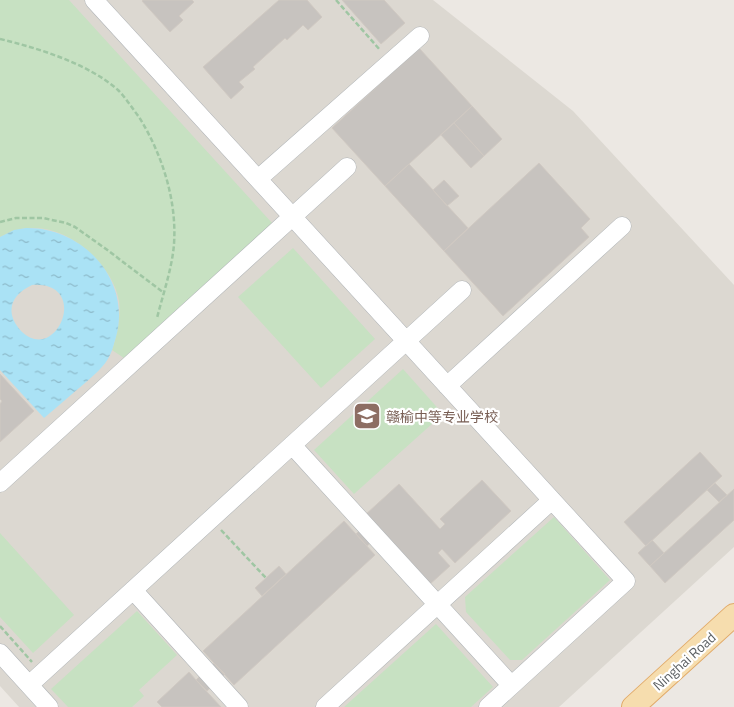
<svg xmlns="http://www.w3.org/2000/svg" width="734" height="707" viewBox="0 0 734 707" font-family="'Titillium Web','Noto Sans SC',sans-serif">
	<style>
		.education { fill: #dcd8d1 }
		.grass { fill: #c7e1c2 }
		.water { fill: url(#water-ripples); fill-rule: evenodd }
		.building { fill: #c7c3bf; stroke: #d0c9c2 }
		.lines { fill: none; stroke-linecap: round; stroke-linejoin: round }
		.minor-casing { stroke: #b0b4b7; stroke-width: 19 }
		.major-casing { stroke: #e1a967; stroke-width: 24 }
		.path { stroke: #9fc6a3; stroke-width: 2.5; stroke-dasharray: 5 2.5; stroke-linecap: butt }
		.minor { stroke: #fff; stroke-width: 18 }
		.major { stroke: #f6ddae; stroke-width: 22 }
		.labels { text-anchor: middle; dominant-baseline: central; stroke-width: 4.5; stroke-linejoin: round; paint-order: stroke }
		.education-label { font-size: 14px; fill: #785e54; stroke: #fff; text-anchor: start }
		.street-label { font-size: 14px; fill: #5b5f62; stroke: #fff }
	</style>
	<defs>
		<pattern id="water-ripples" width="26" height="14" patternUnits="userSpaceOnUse" patternTransform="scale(1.25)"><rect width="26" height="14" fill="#aae2f5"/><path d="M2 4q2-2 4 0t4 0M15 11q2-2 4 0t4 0" fill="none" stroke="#8dbaca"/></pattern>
	</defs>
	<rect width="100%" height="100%" fill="#ece8e3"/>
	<path class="education" d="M 0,0 L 433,0 L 573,111 L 734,285 L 734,547 L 559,707 L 19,707 L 0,686 Z"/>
	<path class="grass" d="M 0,0 L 69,0 L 273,224 L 127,360 L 112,350 C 117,335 121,317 119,301 C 113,265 70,227 33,228 C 20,228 12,231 0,237 Z
		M 293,248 L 375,339 L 321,388 L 238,297 Z
		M 403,369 L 443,414 L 354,494 L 314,450 Z
		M 554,517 L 610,580 L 522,660 L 510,660 L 466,612 L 465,597 Z
		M 0,533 L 74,615 L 33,653 L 0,617 Z
		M 137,611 L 177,655 L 139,690 L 144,696 L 132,707 L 68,707 L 51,689 Z
		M 436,624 L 493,687 L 471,707 L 344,707 Z"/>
	<path class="water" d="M 26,228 C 82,227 132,279 116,337 C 114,343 113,349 110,355 C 105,366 94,375 85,383 C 71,395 58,406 44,418 L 0,370 L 0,237 L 14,230 ZM 32,285 C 92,281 56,366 21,331 C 4,312 11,295 32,285 Z"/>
	<path class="building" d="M 143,0 L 192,0 L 194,2 L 179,16 L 183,20 L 170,32 L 142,1 Z
		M 279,0 L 307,0 L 322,17 L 308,30 L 303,25 L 287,40 L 285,38 L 253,67 L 255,69 L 239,82 L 244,87 L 231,99 L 203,67 Z
		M 342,0 L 384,0 L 405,23 L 381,44 Z
		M 419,48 L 472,106 L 385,186 L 332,128 Z
		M 472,106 L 502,139 L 484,156 L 454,123 Z
		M 454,123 L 484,156 L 471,168 L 441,135 Z
		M 539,163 L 590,219 L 581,228 L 589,237 L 503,316 L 444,251 Z
		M 409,164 L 468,228 L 444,251 L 385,186 Z
		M 444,180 L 459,196 L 447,206 L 433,190 Z
		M 0,374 L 34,411 L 0,442 L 0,404 L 2,401 L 0,399 Z
		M 700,452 L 722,476 L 646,546 L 624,522 Z
		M 482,480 L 511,511 L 455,563 L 442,549 L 438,553 L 450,566 L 429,585 L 365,515 L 399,484 L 440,529 L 445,524 L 440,519 Z
		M 715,483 L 727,495 L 719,502 L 707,490 Z
		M 734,489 L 734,520 L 665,583 L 650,566 Z
		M 344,521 L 375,555 L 234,685 L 203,651 Z
		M 370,521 L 382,533 L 367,546 L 356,534 Z
		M 652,540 L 664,553 L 650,566 L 638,553 Z
		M 279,566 L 286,574 L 262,596 L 255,588 Z
		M 214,663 L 225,674 L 207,691 L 196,680 Z
		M 189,672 L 196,680 L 221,707 L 162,707 L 157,702 Z"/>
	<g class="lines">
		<g class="minor-casing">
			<path id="minor" d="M 94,0 L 626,581 L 488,707
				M 258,179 L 420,36
				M 447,386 L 622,226
				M 292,445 L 511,685
				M 0,483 L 347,167
				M 133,590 L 239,707
				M 0,653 L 49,707
				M 29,685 L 462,290
				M 325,707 L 552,500"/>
		</g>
		<g class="major-casing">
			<path id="major" d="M 633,707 L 734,615"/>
		</g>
		<path class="path" d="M 336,0 L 380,50
			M 0,39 C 38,48 89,64 118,90 C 126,98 132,108 139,117 C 162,154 177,200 174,244 C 172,269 163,294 157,318
			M 0,222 L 16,218 L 43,218 L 66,223 L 75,227 L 106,249 L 164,293
			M 221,530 L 266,578
			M 0,626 L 32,662"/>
		<use href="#minor" class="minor"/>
		<use href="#major" class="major"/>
	</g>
	<defs>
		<g id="school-square" transform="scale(1.4375)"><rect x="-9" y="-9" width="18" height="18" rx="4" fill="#8d6e63" stroke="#fff"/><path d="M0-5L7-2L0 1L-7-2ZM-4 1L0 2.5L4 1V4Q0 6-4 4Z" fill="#fff"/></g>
	</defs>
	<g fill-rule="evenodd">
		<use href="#school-square" x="367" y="416"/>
	</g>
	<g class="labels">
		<g class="education-label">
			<text x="386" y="416">赣榆中等专业学校</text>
		</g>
		<g class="street-label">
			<text transform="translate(684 661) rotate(-42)">Ninghai Road</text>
		</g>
	</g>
</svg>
